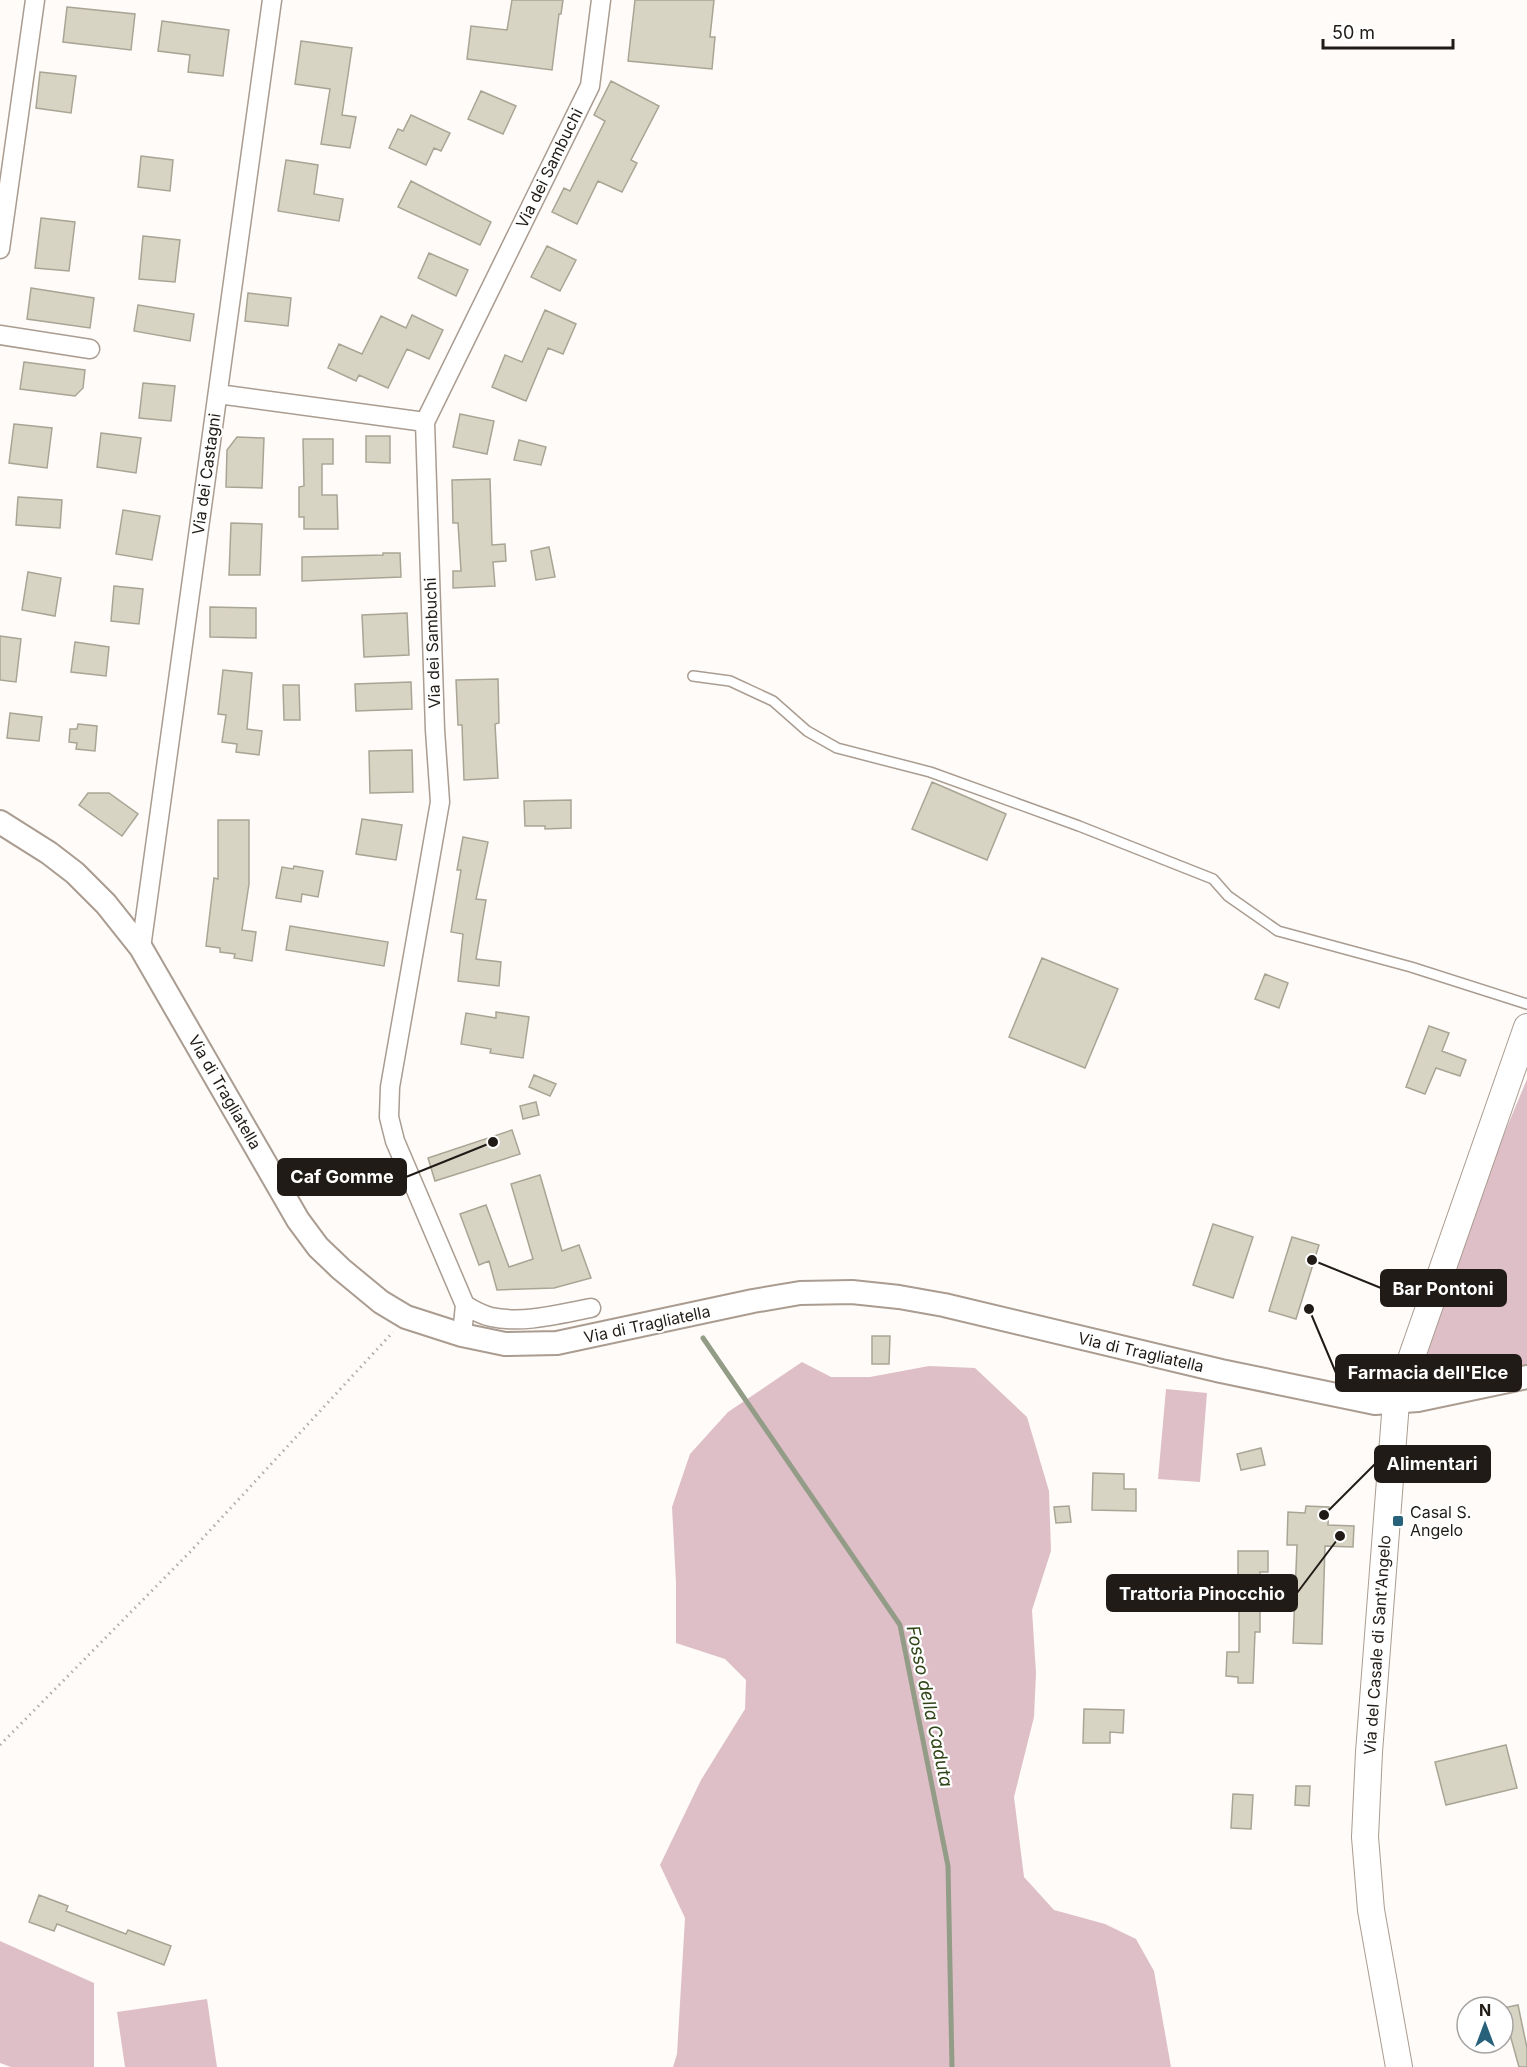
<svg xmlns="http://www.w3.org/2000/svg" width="1527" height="2067" viewBox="0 0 1527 2067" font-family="Inter,sans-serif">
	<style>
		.green { fill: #debfc8 }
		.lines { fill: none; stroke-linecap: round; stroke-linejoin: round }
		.stream { stroke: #939c86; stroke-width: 5 }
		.building { fill: #d8d4c3; stroke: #a9a595; stroke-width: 1.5 }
		.service-casing { stroke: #aa9c90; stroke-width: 12 }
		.minor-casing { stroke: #aa9c90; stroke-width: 21 }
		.tertiary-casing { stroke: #aa9c90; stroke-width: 26 }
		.secondary-casing { stroke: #aa9c90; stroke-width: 28 }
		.path { stroke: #b0ada9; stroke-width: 3; stroke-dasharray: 1.5 4.5; stroke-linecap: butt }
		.service { stroke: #fff; stroke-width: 9 }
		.minor { stroke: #fff; stroke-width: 18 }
		.tertiary { stroke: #fff; stroke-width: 22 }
		.secondary { stroke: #fff; stroke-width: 26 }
		.poi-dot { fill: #27627a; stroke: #fff; stroke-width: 2 }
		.labels { text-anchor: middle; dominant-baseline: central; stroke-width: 4.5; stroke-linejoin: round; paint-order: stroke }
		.street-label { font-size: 16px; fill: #201b16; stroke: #fff }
		.poi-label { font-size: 16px; fill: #201b16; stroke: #fff; text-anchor: start }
		.water-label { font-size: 18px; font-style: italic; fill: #314519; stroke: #fff }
		.leader { fill: none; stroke: #201b16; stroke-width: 2 }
		.callout-dot { fill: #201b16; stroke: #fff; stroke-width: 2 }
		.callout { fill: #201b16; stroke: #201b16; stroke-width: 2 }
		.callout-label { font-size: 18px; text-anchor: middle; font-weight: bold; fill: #fff }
	</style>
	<rect width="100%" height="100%" fill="#fefbf8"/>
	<path class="green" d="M 1527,1079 L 1527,1367 L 1430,1387 L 1422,1387 L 1418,1382 L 1416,1374 L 1461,1237 Z
		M 802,1362 L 831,1377 L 870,1377 L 929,1366 L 975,1368 L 1027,1417 L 1049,1491 L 1051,1551 L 1032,1610 L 1036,1673 L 1034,1717 L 1014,1797 L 1024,1877 L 1054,1910 L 1105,1924 L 1136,1939 L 1154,1971 L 1171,2067 L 673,2067 L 677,2054 L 685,1918 L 660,1865 L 701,1780 L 745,1709 L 746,1680 L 725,1659 L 676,1643 L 676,1583 L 672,1507 L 690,1454 L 728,1412 Z
		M 1166,1389 L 1207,1393 L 1200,1482 L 1158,1479 Z
		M 0,1941 L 94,1983 L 94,2067 L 11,2067 L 0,2063 Z
		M 207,1999 L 217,2067 L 125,2067 L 117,2012 Z"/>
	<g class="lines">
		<path class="stream" d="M 703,1338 L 900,1625 L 948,1866 L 952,2067"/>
	</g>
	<path class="building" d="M 512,0 L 563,0 L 561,14 L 559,14 L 552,70 L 467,59 L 471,26 L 507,30 Z
		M 635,0 L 714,0 L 710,37 L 715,37 L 712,69 L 628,61 Z
		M 67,7 L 135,14 L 131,50 L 63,42 Z
		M 162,21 L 229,30 L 223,76 L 188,72 L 190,55 L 158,51 Z
		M 301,41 L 352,48 L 342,115 L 356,117 L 350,148 L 321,144 L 330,89 L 295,84 Z
		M 40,72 L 76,76 L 71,113 L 36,108 Z
		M 611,81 L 659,106 L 631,160 L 637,163 L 622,192 L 598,181 L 577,224 L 552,212 L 564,188 L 570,191 L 605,121 L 594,115 Z
		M 481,91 L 516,106 L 503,134 L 468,119 Z
		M 411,115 L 450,133 L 441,151 L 434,148 L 426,165 L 389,148 L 398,129 L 403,131 Z
		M 141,156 L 173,160 L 170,191 L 138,187 Z
		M 286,160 L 318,165 L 314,194 L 343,199 L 339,221 L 278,211 Z
		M 411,181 L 491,222 L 480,245 L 398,207 Z
		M 41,218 L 75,222 L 69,271 L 35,268 Z
		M 143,236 L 180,240 L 175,282 L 139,279 Z
		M 547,246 L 576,260 L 560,291 L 531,277 Z
		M 429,253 L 468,270 L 456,296 L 418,278 Z
		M 31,288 L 94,298 L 90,328 L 27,319 Z
		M 248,293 L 291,298 L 288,326 L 245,321 Z
		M 138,305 L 194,314 L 190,341 L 134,331 Z
		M 545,310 L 576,324 L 563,354 L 548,348 L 526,401 L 492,387 L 505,355 L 522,362 Z
		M 412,315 L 443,330 L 429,359 L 407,349 L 388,388 L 359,375 L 356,381 L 328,368 L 339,344 L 362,354 L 381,316 L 406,328 Z
		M 24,362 L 85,370 L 83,388 L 75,396 L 20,389 Z
		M 143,383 L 175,386 L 171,421 L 139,418 Z
		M 460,414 L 494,421 L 487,454 L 453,447 Z
		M 14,424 L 52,428 L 47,468 L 9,463 Z
		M 101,433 L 141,438 L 136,473 L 97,467 Z
		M 366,436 L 390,436 L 390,463 L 366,462 Z
		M 237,437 L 264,438 L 262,488 L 226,487 L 227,450 Z
		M 303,439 L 333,439 L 333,464 L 322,464 L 322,495 L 337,495 L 338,529 L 304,529 L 304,517 L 299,517 L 299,487 L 304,486 Z
		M 519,440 L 546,447 L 541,465 L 514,460 Z
		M 490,479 L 492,545 L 505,544 L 506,561 L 493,562 L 495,586 L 453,588 L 453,571 L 461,571 L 458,523 L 453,523 L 452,480 Z
		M 18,497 L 62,500 L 60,528 L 16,525 Z
		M 123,510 L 160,516 L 152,560 L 116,554 Z
		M 231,523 L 262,524 L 260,575 L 229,575 Z
		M 549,547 L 555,577 L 536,580 L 531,551 Z
		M 383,553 L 400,553 L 401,577 L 302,581 L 302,557 L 383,555 Z
		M 28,572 L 61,578 L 55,616 L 22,610 Z
		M 114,586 L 143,589 L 139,624 L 111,621 Z
		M 210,607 L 256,608 L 256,638 L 210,637 Z
		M 407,613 L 409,655 L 364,657 L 362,615 Z
		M 0,636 L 21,639 L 16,682 L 0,680 Z
		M 75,642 L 109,647 L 106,676 L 71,672 Z
		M 223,670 L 252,673 L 247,729 L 262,731 L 259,755 L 236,752 L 237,744 L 222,742 L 226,715 L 218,714 Z
		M 498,679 L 499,723 L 495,724 L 498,778 L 464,780 L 462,725 L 458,725 L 456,680 Z
		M 411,682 L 412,709 L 356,711 L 355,684 Z
		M 283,685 L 299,685 L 300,720 L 284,720 Z
		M 10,713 L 42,717 L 39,741 L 7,738 Z
		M 78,724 L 97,726 L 95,751 L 76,749 L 77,743 L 69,742 L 70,729 L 77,729 Z
		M 412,750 L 413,792 L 370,793 L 369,751 Z
		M 932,782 L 1006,814 L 987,860 L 912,829 Z
		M 88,793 L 109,793 L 138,814 L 122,836 L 79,805 Z
		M 571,800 L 571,828 L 545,829 L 545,826 L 525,826 L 524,801 Z
		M 362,819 L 402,825 L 396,860 L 356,854 Z
		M 218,820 L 249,820 L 249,884 L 242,930 L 256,932 L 252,961 L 234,958 L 235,954 L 220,952 L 220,948 L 206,946 L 214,878 L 218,879 Z
		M 463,837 L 488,842 L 476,899 L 486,900 L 476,959 L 501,962 L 499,986 L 458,981 L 463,934 L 451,932 L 461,870 L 457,870 Z
		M 294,866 L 323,871 L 318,897 L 302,894 L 301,902 L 276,898 L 282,867 L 293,869 Z
		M 290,926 L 388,942 L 384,966 L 286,950 Z
		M 1042,958 L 1118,989 L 1085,1068 L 1009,1037 Z
		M 1265,974 L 1288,983 L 1279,1008 L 1255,999 Z
		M 496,1012 L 529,1017 L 523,1058 L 490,1053 L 491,1049 L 461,1044 L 466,1013 L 496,1018 Z
		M 1429,1026 L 1449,1033 L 1442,1051 L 1466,1060 L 1460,1076 L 1436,1068 L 1425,1094 L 1406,1087 Z
		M 534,1075 L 556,1084 L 550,1096 L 529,1087 Z
		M 536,1102 L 539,1115 L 523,1119 L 520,1106 Z
		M 512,1130 L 520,1154 L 435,1181 L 428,1158 Z
		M 540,1175 L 562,1251 L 579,1245 L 591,1278 L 554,1288 L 497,1290 L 489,1261 L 479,1265 L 460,1214 L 486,1205 L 509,1267 L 533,1259 L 511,1184 Z
		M 1213,1224 L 1253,1237 L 1233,1298 L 1193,1285 Z
		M 1292,1237 L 1319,1245 L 1296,1319 L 1269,1311 Z
		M 872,1336 L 890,1336 L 889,1364 L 872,1364 Z
		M 1261,1448 L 1265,1465 L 1241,1470 L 1237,1454 Z
		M 1093,1473 L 1124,1474 L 1124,1489 L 1136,1489 L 1136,1511 L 1092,1510 Z
		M 1069,1506 L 1071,1522 L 1056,1523 L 1054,1507 Z
		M 1306,1506 L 1329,1507 L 1328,1525 L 1354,1526 L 1353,1547 L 1325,1546 L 1322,1644 L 1293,1643 L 1297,1545 L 1287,1545 L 1288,1512 L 1305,1513 Z
		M 1238,1551 L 1268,1551 L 1268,1572 L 1260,1572 L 1260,1578 L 1238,1578 Z
		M 1239,1609 L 1260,1609 L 1260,1632 L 1255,1632 L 1253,1683 L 1238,1683 L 1238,1677 L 1226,1676 L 1227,1652 L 1239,1652 Z
		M 1084,1709 L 1124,1710 L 1123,1733 L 1110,1732 L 1110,1743 L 1083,1743 Z
		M 1506,1745 L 1517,1788 L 1446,1805 L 1435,1762 Z
		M 1296,1786 L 1310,1786 L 1309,1806 L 1295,1805 Z
		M 1233,1794 L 1253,1795 L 1251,1829 L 1231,1828 Z
		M 39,1895 L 68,1906 L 66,1911 L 126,1934 L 128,1930 L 171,1946 L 164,1965 L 57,1924 L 54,1931 L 29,1922 Z
		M 1518,2005 L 1527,2048 L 1527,2067 L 1519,2067 L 1509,2031 L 1503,2032 L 1503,2008 Z"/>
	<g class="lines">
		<g class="service-casing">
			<path id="service" d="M 693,676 L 730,681 L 773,701 L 807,731 L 837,748 L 930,772 L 1079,826 L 1213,879 L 1228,896 L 1278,931 L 1411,967 L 1527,1004"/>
		</g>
		<g class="minor-casing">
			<path id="minor" d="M 0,249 L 35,0
				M 0,335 L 90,349
				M 218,394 L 425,422
				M 141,948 L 272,0
				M 465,1305 C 473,1310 482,1315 491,1317 C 524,1324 559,1314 591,1308
				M 462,1335 L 465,1305 L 395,1141 L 389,1117 L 390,1087 L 440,802 L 435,730 L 425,422 L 590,86 L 601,0"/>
		</g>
		<g class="tertiary-casing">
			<path id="tertiary" d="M 0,822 L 49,853 L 75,873 L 106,904 L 141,948 L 298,1220 L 318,1247 L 341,1269 L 381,1302 L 406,1317 L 462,1335 L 505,1344 L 557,1343 L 753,1301 L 800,1293 L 852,1292 L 899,1297 L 944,1305 L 1221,1371 L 1375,1403 L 1418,1400 L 1527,1377"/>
		</g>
		<g class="secondary-casing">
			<path id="secondary" d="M 1399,2067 L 1371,1910 L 1365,1837 L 1369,1752 L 1396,1402 L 1527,1027"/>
		</g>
		<path class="path" d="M 0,1745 L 190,1552 L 393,1332"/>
		<use href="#service" class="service"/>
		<use href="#minor" class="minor"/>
		<use href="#tertiary" class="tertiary"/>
		<use href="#secondary" class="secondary"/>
	</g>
	<rect class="poi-dot" x="1392" y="1515" width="12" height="12" rx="3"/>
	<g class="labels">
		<g class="street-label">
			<text transform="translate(549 168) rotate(-64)">Via dei Sambuchi</text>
			<text transform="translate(206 474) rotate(-82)">Via dei Castagni</text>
			<text transform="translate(432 643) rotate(-92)">Via dei Sambuchi</text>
			<text transform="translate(225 1092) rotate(60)">Via di Tragliatella</text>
			<text transform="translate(647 1324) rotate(-12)">Via di Tragliatella</text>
			<text transform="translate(1141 1352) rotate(13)">Via di Tragliatella</text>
			<text transform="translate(1377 1645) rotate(-86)">Via del Casale di Sant'Angelo</text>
		</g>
		<g class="poi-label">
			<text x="1410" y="1512">Casal S.<tspan x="1410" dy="18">Angelo</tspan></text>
		</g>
		<g class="water-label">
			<text transform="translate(930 1706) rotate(78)">Fosso della Caduta</text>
		</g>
	</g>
	<path class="leader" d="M493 1142L406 1177M1312 1260L1381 1288M1309 1309L1336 1373M1324 1515L1375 1464M1340 1536L1297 1593"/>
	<g class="callout-dot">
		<circle cx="493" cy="1142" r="6"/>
		<circle cx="1312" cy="1260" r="6"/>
		<circle cx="1309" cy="1309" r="6"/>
		<circle cx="1324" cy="1515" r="6"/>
		<circle cx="1340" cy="1536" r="6"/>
	</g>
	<g class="callout">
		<rect x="278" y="1159" width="128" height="36" rx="6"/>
		<rect x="1381" y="1270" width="125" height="36" rx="6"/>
		<rect x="1336" y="1355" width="185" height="36" rx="6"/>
		<rect x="1375" y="1446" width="115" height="36" rx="6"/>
		<rect x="1107" y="1575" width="190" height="36" rx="6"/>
	</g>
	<g class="callout-label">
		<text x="342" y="1183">Caf Gomme</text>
		<text x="1443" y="1295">Bar Pontoni</text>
		<text x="1428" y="1379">Farmacia dell'Elce</text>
		<text x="1432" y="1470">Alimentari</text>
		<text x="1202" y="1600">Trattoria Pinocchio</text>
	</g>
	<g transform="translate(1485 2025)"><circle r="28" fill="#ffffff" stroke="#a6a4a2" stroke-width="1.5"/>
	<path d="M0-4.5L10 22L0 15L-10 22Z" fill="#27627a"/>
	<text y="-9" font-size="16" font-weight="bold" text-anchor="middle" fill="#201b16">N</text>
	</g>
	<path d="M1323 39v9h130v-9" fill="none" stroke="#201b16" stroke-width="3"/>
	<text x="1332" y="39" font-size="18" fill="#201b16" stroke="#ffffff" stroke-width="4.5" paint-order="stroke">50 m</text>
</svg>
